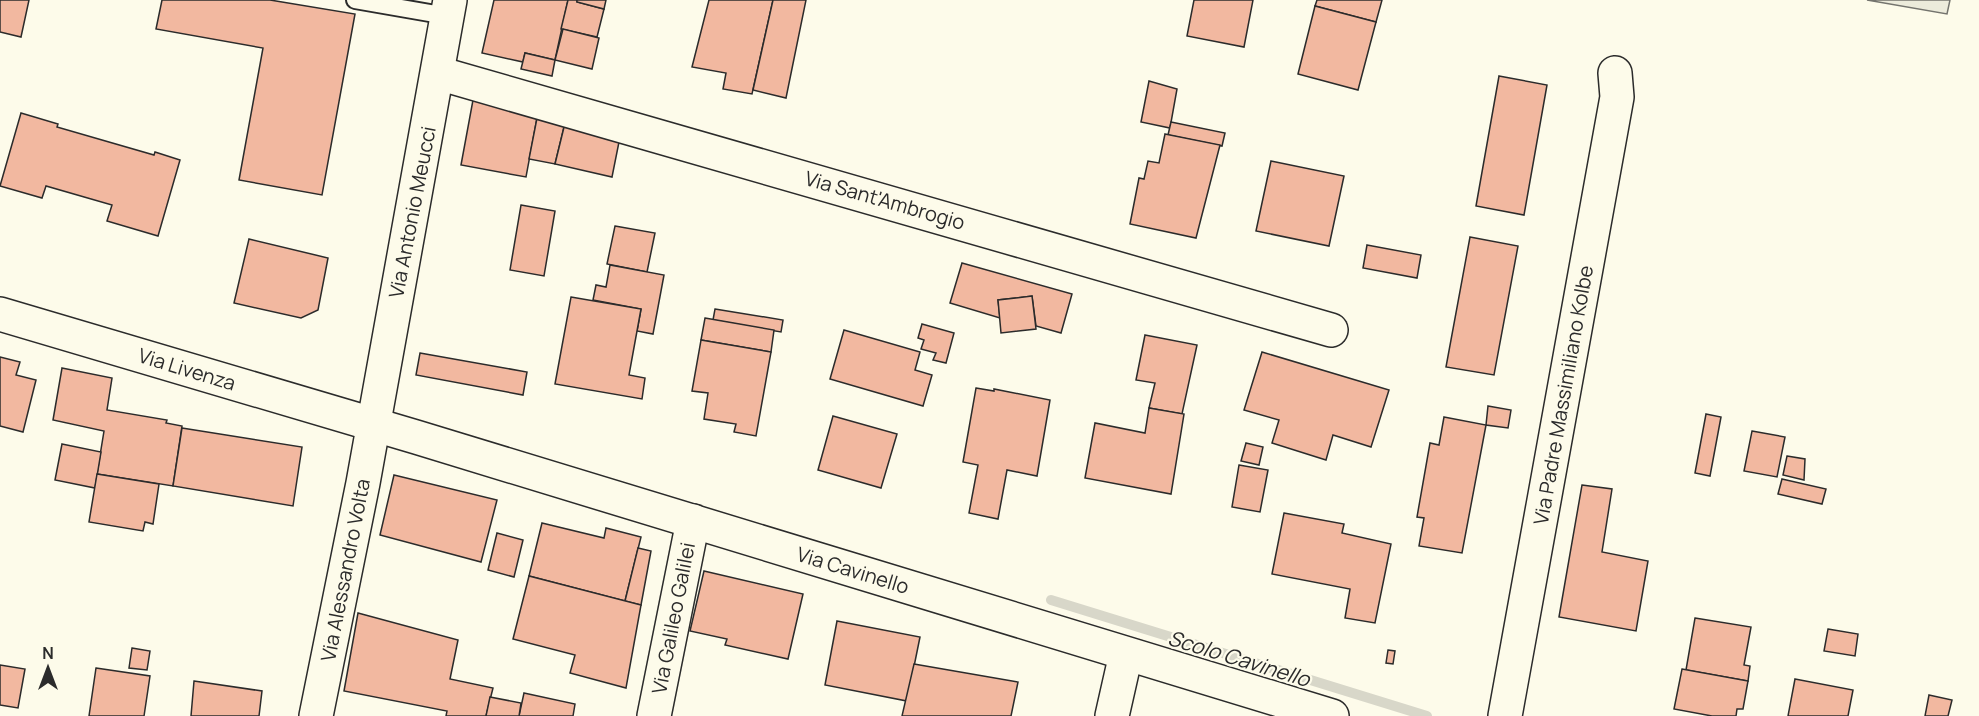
<svg xmlns="http://www.w3.org/2000/svg" width="1979" height="716" viewBox="0 0 1979 716" font-family="Manrope,sans-serif">
<rect width="100%" height="100%" fill="#fdfbea"/>
<path fill="#ecebdb" stroke="#74746e" stroke-width="1.5" d="M1867,0h83l-3,14z"/>
<g fill="none" stroke-linecap="round" stroke-linejoin="round">
<path stroke="#d8d7c9" stroke-width="10" d="M1051,600l376,116"/>
</g>
<g fill="#f2b8a0" stroke="#2b2b2b" stroke-width="1.5">
<path d="M0,0h29l-8,37 -21,-5z"/>
<path d="M162,0h108l85,14 -33,181 -83,-15 24,-132 -107,-19z"/>
<path d="M494,0h74l-13,60 -30,-7 -2,9 -41,-9z"/>
<path d="M568,0h9v2l27,7 -7,28 -36,-8z"/>
<path d="M577,0h29l-2,9 -27,-7z"/>
<path d="M709,0h64l-21,94 -29,-5 3,-16 -34,-6z"/>
<path d="M773,0h33l-20,98 -33,-8z"/>
<path d="M1194,0h59l-9,47 -57,-11z"/>
<path d="M1317,0h65l-6,22 -61,-16z"/>
<path d="M1315,6l61,16 -18,68 -60,-16z"/>
<path d="M563,29l36,9 -7,31 -37,-9z"/>
<path d="M525,53l30,7 -3,16 -31,-7z"/>
<path d="M1499,76l48,9 -23,130 -48,-9z"/>
<path d="M1149,81l28,8 -7,39 -29,-6z"/>
<path d="M473,100l64,18 -11,59 -65,-12z"/>
<path d="M21,113l37,11 -1,3 97,28 1,-3 25,8 -22,76 -51,-15 5,-16 -66,-19 -4,12 -42,-12z"/>
<path d="M537,118l28,5 -10,41 -26,-5z"/>
<path d="M1171,122l54,11 -3,13 -54,-11z"/>
<path d="M565,123l55,14 -8,40 -57,-13z"/>
<path d="M1165,134l55,11 -24,93 -66,-14 9,-46 5,1 4,-18 11,2z"/>
<path d="M1271,161l73,15 -15,70 -73,-15z"/>
<path d="M521,205l34,6 -11,65 -34,-6z"/>
<path d="M615,226l40,7 -8,39 -40,-8z"/>
<path d="M1470,237l48,9 -24,129 -48,-8z"/>
<path d="M249,239l79,19 -10,52 -17,8 -67,-15z"/>
<path d="M1367,245l54,10 -4,23 -54,-10z"/>
<path d="M962,263l110,31 -11,39 -25,-7 -4,-30 -34,4 2,18 -50,-15z"/>
<path d="M610,265l54,10 -11,59 -16,-3 4,-22 -48,-9 3,-15 10,2z"/>
<path d="M1032,296l4,33 -35,4 -3,-33z"/>
<path d="M571,297l70,12 -12,66 16,3 -3,21 -87,-15z"/>
<path d="M715,309l68,11 -2,12 -68,-12z"/>
<path d="M705,318l69,12 -3,22 -70,-12z"/>
<path d="M922,324l32,9 -8,30 -13,-3 3,-7 -15,-4 3,-9 -6,-2z"/>
<path d="M844,330l76,22 -5,18 17,5 -9,31 -93,-27z"/>
<path d="M1145,335l52,10 -15,69 -33,-6 6,-25 -19,-3z"/>
<path d="M701,340l70,12 -15,84 -22,-4 2,-8 -32,-5 4,-26 -16,-2z"/>
<path d="M1262,352l127,38 -18,57 -38,-12 -7,25 -54,-17 7,-23 -35,-10z"/>
<path d="M420,353l107,19 -4,23 -107,-20z"/>
<path d="M0,357l20,5 -4,13 20,5 -13,52 -23,-6z"/>
<path d="M62,368l50,10 -5,32 60,10 -1,3 16,3 -9,60 -76,-12 7,-43 -51,-11z"/>
<path d="M976,388l18,3v-2l56,11 -13,76 -30,-6 -9,49 -29,-6 9,-48 -15,-3z"/>
<path d="M1488,406l23,4 -3,18 -22,-3z"/>
<path d="M1149,408l35,6 -13,80 -86,-16 10,-55 50,10z"/>
<path d="M1706,414l15,3 -11,59 -15,-3z"/>
<path d="M833,416l64,18 -16,54 -63,-18z"/>
<path d="M1444,417l42,8 -24,128 -43,-7 5,-28 -7,-1 13,-74 9,2z"/>
<path d="M182,428l120,19 -9,59 -120,-20z"/>
<path d="M1752,431l33,6 -8,40 -33,-6z"/>
<path d="M1246,443l17,4 -4,18 -18,-4z"/>
<path d="M62,444l39,8 -6,36 -40,-8z"/>
<path d="M1787,456l18,3 -1,21 -21,-5z"/>
<path d="M1239,465l29,5 -8,42 -28,-5z"/>
<path d="M97,474l62,10 -6,40 -8,-2 -2,9 -54,-9z"/>
<path d="M394,475l103,25 -16,62 -101,-27z"/>
<path d="M1782,479l44,10 -4,15 -44,-10z"/>
<path d="M1582,485l30,4 -10,63 46,9 -12,70 -77,-14z"/>
<path d="M1284,513l60,11 -2,9 49,11 -16,79 -30,-5 5,-29 -78,-15z"/>
<path d="M542,523l62,15 2,-10 35,9 -16,64 -96,-25z"/>
<path d="M497,533l26,7 -9,37 -26,-7z"/>
<path d="M638,548l13,3 -10,54 -16,-4z"/>
<path d="M704,571l99,23 -15,65 -63,-14 2,-6 -37,-8z"/>
<path d="M529,576l112,29 -15,83 -56,-15 5,-18 -62,-16z"/>
<path d="M358,613l100,27 -8,39 43,9 -7,28h-40l1,-5 -103,-20z"/>
<path d="M1695,618l56,9 -7,38 6,1 -2,15 -62,-11z"/>
<path d="M837,621l83,16 -13,64 -82,-16z"/>
<path d="M1828,629l30,5 -3,22 -31,-5z"/>
<path d="M132,648l18,3 -3,19 -18,-2z"/>
<path d="M1388,650l7,1 -2,13 -7,-1z"/>
<path d="M914,664l104,18 -7,34h-109z"/>
<path d="M0,665l25,4 -7,39 -18,-3z"/>
<path d="M96,668l54,8 -6,40h-55z"/>
<path d="M1682,669l66,12 -5,28h-6l-1,7h-24l-38,-7z"/>
<path d="M1795,679l58,11 -5,26h-60z"/>
<path d="M194,681l68,10 -3,25h-68z"/>
<path d="M524,693l51,11 -2,12h-54z"/>
<path d="M1929,695l23,5 -4,16h-23z"/>
<path d="M490,697l31,6 -2,13h-33z"/>
</g>
<g fill="none" stroke-linecap="round" stroke-linejoin="round">
<g stroke="#2b2b2b" stroke-width="20">
<path id="service" d="M355,0l92,16"/>
</g>
<g stroke="#2b2b2b" stroke-width="36">
<g id="minor">
<path d="M438,73l893,257"/>
<path d="M654,716l39,-195"/>
<path d="M1112,716l14,-62"/>
<path d="M1505,716l112,-619 -2,-24"/>
</g>
</g>
<g stroke="#2b2b2b" stroke-width="36">
<path id="tertiary" d="M0,314l416,123 916,279"/>
</g>
<g stroke="#2b2b2b" stroke-width="36">
<path id="secondary" d="M316,716l47,-233 87,-483"/>
</g>
<use href="#service" stroke="#fdfbea" stroke-width="16"/>
<use href="#minor" stroke="#fdfbea" stroke-width="33"/>
<use href="#tertiary" stroke="#fdfbea" stroke-width="33"/>
<use href="#secondary" stroke="#fdfbea" stroke-width="33"/>
</g>
<g text-anchor="middle" dominant-baseline="central" stroke-width="4.5" stroke-linejoin="round" paint-order="stroke">
<g font-size="20" fill="#2b2b2b" stroke="#fdfbea">
<text transform="translate(885 200) rotate(16)">Via Sant'Ambrogio</text>
<text transform="translate(412 212) rotate(-79)">Via Antonio Meucci</text>
<text transform="translate(187 369) rotate(17)">Via Livenza</text>
<text transform="translate(1563 395) rotate(-80)">Via Padre Massimiliano Kolbe</text>
<text transform="translate(345 570) rotate(-79)">Via Alessandro Volta</text>
<text transform="translate(853 570) rotate(17)">Via Cavinello</text>
<text transform="translate(673 618) rotate(-79)">Via Galileo Galilei</text>
</g>
<g font-size="21" font-style="italic" fill="#2b2b2b" stroke="#fdfbea">
<text transform="translate(1239 658) rotate(17)">Scolo Cavinello</text>
</g>
</g>
<g transform="translate(48 668)" stroke="#fdfbea" stroke-width="4.5" paint-order="stroke">
<path d="M0-4.5L10 22L0 15L-10 22Z" fill="#2b2b2b"/>
<text y="-9" font-size="16" font-weight="bold" text-anchor="middle" fill="#2b2b2b">N</text>
</g>
</svg>
